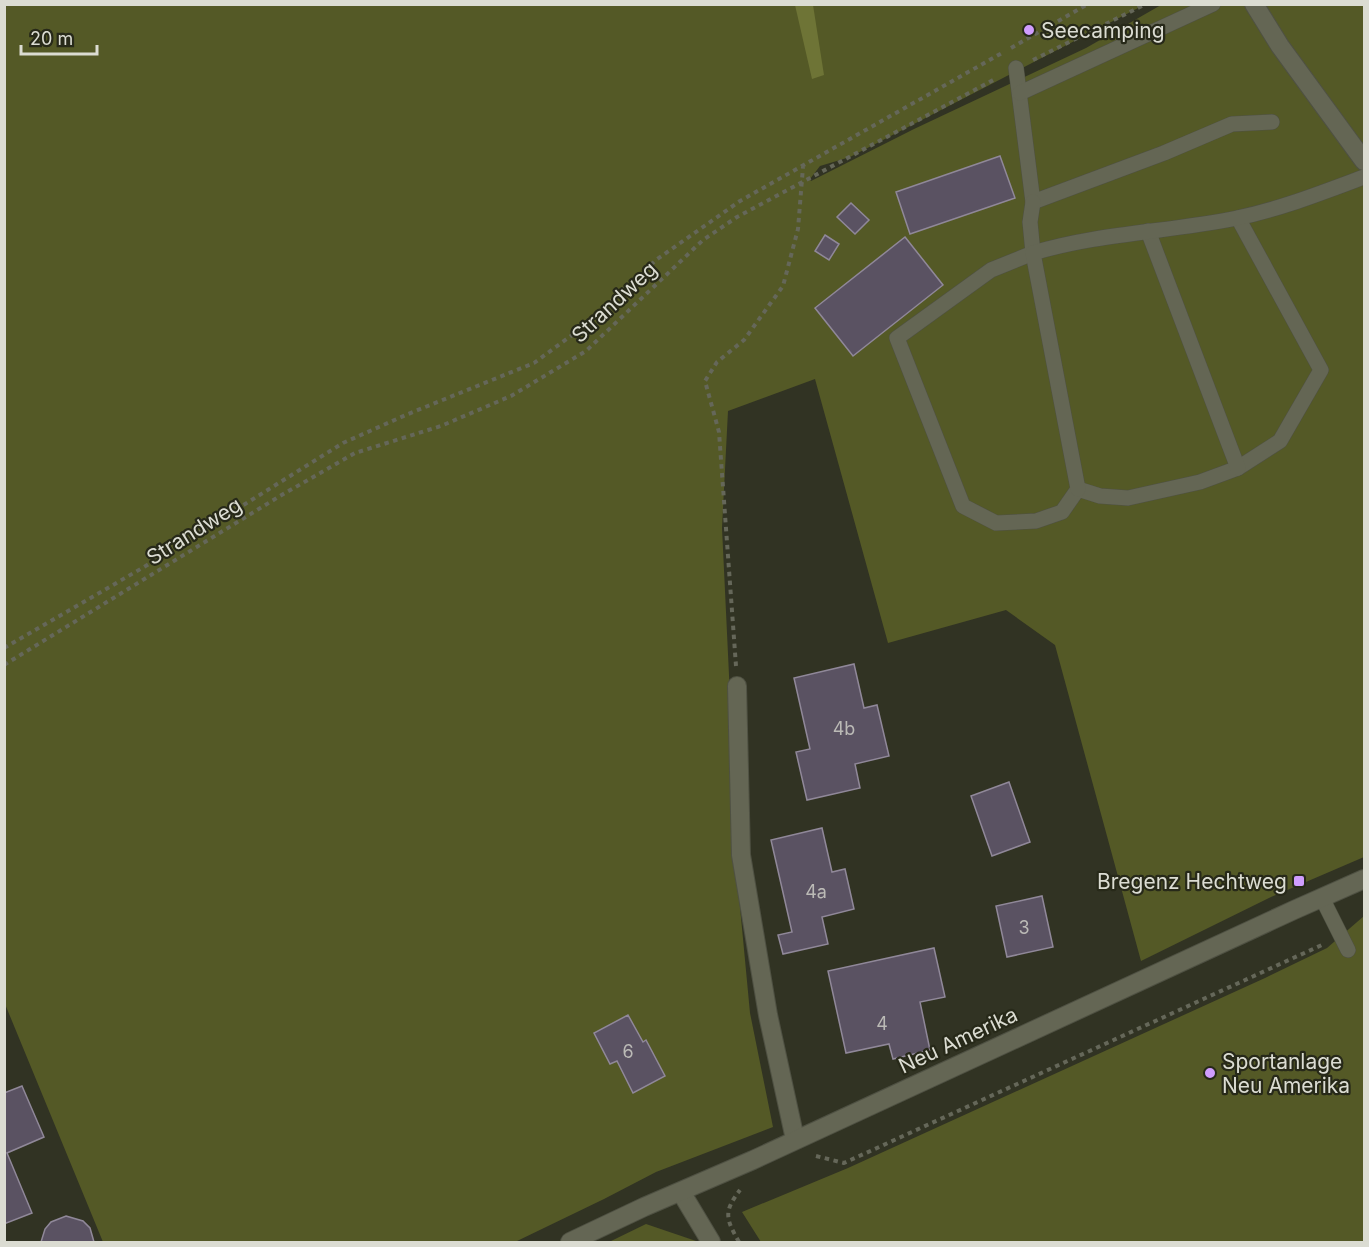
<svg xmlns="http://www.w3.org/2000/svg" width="1369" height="1247" viewBox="0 0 1369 1247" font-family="Inter,sans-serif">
<rect width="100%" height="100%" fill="#313323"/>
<g fill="#545926">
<path d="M4,5h1140l-294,152 -30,9 -10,13 1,2 103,-52 172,-81 75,-43h203v852l-93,40 -130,64 -86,-316 -49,-35 -118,33 -73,-264 -87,32 -6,117 8,168 5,158 15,159 23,114 -117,45 -52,27 -89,43h-412l-98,-238z"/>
<path d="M1364,916v326h-603l-19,-30 106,-44 417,-190 62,-30z"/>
<path d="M646,1224l50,17 1,1h-88z"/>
</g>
<path fill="#6e7436" d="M795,5h18l11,70 -12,4z"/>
<g fill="#5a5262" stroke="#908899" stroke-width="1.5">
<path d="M1000,156l15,42 -105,36 -14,-42z"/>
<path d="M851,203l18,17 -14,14 -18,-17z"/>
<path d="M825,235l14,9 -10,16 -14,-9z"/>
<path d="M905,237l38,48 -90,71 -38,-48z"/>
<path d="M854,664l10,44 13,-3 12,51 -34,8 5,24 -53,12 -11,-48 14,-3 -16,-71z"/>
<path d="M1009,782l21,60 -38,14 -21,-60z"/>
<path d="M822,828l10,44 13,-3 9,40 -32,8 6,27 -45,10 -5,-19 14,-3 -21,-92z"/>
<path d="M1042,896l11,51 -46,10 -11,-51z"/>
<path d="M934,948l11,49 -25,5 10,48 -37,9 -4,-15 -43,9 -18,-82z"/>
<path d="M628,1015l15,27 3,-2 19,36 -32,17 -16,-32 -7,3 -16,-31z"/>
<path d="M22,1086l22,51 -37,16 25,60 -28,11v-131z"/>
<path d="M66,1216l17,5 7,7 4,14h-53l4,-13 6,-7z"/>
</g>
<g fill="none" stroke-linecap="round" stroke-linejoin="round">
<g stroke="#4f5143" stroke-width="16">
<g id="lane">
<path d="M1016,68l17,134 131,-49 68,-29 40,-2"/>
<path d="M1020,93l193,-89"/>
<path d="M1033,202l-3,20 3,31 -42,17 -94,68 66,168 33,17 40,-2 26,-9 16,-23 22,7 28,2 72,-16 38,-14 42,-27 41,-71 -83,-152"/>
<path d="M1148,231l90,237"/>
<path d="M1078,489l-45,-236c66,-20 136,-21 204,-35 44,-9 86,-26 127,-41"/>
<path d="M1322,898l26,52"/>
</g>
</g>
<g stroke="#4f5143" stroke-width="20">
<g id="street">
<path d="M1254,4l26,42 84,115"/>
<path d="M737,686l4,169 27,160 27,124"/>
<path d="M681,1192l30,50"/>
<path d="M570,1242l74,-35 109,-47 541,-250 70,-31"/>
</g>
</g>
<g stroke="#656759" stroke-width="4" stroke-dasharray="4.5 4.5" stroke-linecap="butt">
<path d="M1011,48l77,-44"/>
<path d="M1033,60l113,-56"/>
<path d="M4,648l140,-81 199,-124 65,-29 126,-51 53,-39 69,-64 84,-59 262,-148"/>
<path d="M4,665l276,-169 75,-43 86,-27 70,-30 75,-45 117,-111 34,-23 260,-139"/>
<path d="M736,666l-17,-234 -14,-51 12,-19 27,-22 39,-54 15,-57 5,-62"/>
<path d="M816,1156l28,7 480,-219"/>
<path d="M739,1242c-13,-23 -16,-30 1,-52"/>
</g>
<use href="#lane" stroke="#646654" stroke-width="15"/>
<use href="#street" stroke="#646654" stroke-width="18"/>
</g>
<g fill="#d09dfe" stroke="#272919" stroke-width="2">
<circle cx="1029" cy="30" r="6"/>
<rect x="1293" y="875" width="12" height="12" rx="3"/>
<circle cx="1210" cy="1073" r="6"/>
</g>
<g text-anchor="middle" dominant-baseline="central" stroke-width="4.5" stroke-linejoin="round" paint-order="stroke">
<g font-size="18" fill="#bbbab6">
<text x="844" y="728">4b</text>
<text x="816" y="891">4a</text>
<text x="1024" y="927">3</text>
<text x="882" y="1023">4</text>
<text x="628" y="1051">6</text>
</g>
<g font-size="21" fill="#dbdcd2" stroke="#272919" text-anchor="start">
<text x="1041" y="30">Seecamping</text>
<text x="1287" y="881" text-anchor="end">Bregenz Hechtweg</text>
<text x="1222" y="1061">Sportanlage<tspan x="1222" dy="24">Neu Amerika</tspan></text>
</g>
<g font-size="21" fill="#dbdcd2" stroke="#272919">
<text transform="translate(614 302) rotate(-43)">Strandweg</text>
<text transform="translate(194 531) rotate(-32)">Strandweg</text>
<text transform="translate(958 1040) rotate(-25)">Neu Amerika</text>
</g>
</g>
<rect width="1369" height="1247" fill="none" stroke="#dbdcd2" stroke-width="12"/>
<path d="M21 45v9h76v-9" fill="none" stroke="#dbdcd2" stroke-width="3"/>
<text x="30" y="45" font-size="18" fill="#dbdcd2" stroke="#272919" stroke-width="4.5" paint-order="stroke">20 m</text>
</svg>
